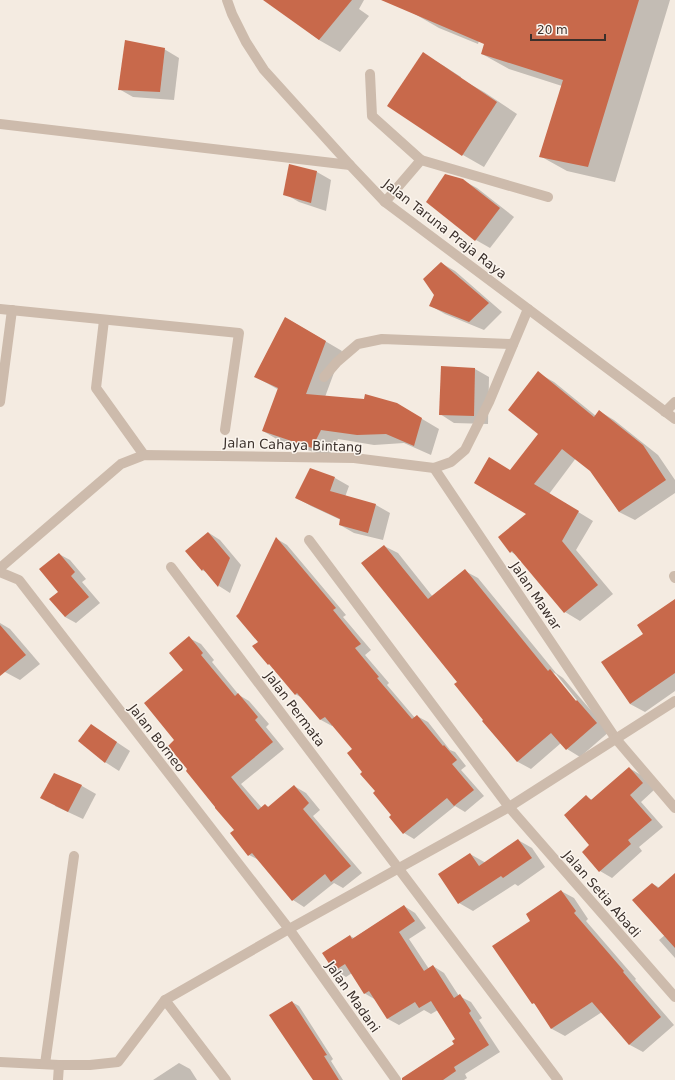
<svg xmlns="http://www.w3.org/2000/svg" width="675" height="1080" viewBox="0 0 675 1080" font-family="'DejaVu Sans',sans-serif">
<rect width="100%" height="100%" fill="#f4ebe1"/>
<g fill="#0003" fill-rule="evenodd">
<path d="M268,0h96l-5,9 10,7 -29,36 -21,-12z"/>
<path d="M417,0h74l-13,44 -39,-16 -26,-15z"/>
<path d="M500,0h170l-55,182 -48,-11 -27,-15 22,-70 -53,-17 -27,-15z"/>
<path d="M164,49l15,9 -5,42 -41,-3 -14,-8z"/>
<path d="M423,54l21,12 17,11v2l23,13 33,22 -33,53 -21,-12 -75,-50z"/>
<path d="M289,166l28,6 14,8 -5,31 -27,-9 -14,-8z"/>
<path d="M462,180l15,8 37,29 -24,31 -14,-8z"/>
<path d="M441,263l14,8 47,41 -18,18 -39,-16 -14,-8 4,-11z"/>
<path d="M286,318l56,33 -17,46 72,7 42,25 -8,26 -27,-12 -30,2 -36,-6 -9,18 -49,-16 -17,-10 16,-41 -23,-13z"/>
<path d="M442,367l33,2 14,8 -1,47 -34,-1 -14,-9z"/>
<path d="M538,373l16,9 42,34 3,-5 15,9 44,35 17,25v13l-40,27 -16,-8 -28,-42 -15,-12 -27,36 44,27 -17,29 37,44 -33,27 -15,-9 -47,-56 -7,-4 17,-38 -17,-43 29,-37z"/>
<path d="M335,478l14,8 -4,11 31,8 14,8 -7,27 -29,-7 -14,-8 1,-5 -30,-14 -14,-8z"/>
<path d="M209,533l11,7 21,25 -11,28 -11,-7 -11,-13 -6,-3z"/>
<path d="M277,539l10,6 59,70 -3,2 28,33 -6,5 24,28 -2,2 28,33 2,-2 11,6 22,28 5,2 11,14 -5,4 23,26 -19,16 -10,-6 -41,33 -10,-6 -40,-61 -11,-23 -20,-24 -1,1 -11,-6 -17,-21 -9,-5 -36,-52 -19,-28z"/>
<path d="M384,546l14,7 35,44 32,-26 13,7 78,95 7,5 25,29 22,24 -30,26 -13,-8 -6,-6 -30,26 -13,-7 -35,-41 1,-1 -26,-38zM552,672l4,2 24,30 -1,1z"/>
<path d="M59,554l11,6 16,19 -4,3 18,21 -24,20 -11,-6 -5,-25z"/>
<path d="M675,604v87l-30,21 -15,-8 14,-70z"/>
<path d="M0,623l10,6 30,35 -20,16 -15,-8 -5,-7z"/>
<path d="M189,638l12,6 13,16 -2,2 27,33 10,6 20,23 -3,3 18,22 -43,35 21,24 3,-3 4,2 25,-21 12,7 14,17 -7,6 49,57 -19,15 -9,-5 -30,24 -11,-7 -32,-39 -12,-6 -14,-25 -46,-61 -13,-29z"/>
<path d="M91,725l39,26 -11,20 -14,-9z"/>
<path d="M629,768l12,7 13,15 -13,12 22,25 -24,20 3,4 -30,27 -12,-7 -9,-26 -5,-48 7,3z"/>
<path d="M55,774l27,12 14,8 -13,25 -28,-13z"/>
<path d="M518,840l14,8 13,19 -27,19 -3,-2 -42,27 -14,-8 11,-49 16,9z"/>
<path d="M675,875v83l-16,-18 6,-5 -12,-51 7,4z"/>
<path d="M561,891l13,7 14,21 -2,2 50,58 -1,1 39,45 -31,27 -13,-7 -28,-33 -37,24 -13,-7 -14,-23 -5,-3 -1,-82z"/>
<path d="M404,906l11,7 11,15 -17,11 20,30 4,-3 11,7 15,23 12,6 11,16 -3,2 21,32 -35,22 2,4 -3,2h-47l38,-35 2,-6 -19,-29 -7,4 -7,-4 -25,15 -11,-6 -12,-19 -12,-7 -12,-20 -6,4 -11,-7 15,-34 4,2z"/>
<path d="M292,1002l7,4 34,53 -2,2 12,19h-29z"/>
<path d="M179,1063l11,6 7,11h-44z"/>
</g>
<g fill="#c8694b">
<path d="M263,0h89l-33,40z"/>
<path d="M381,0h258l-51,167 -49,-10 24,-77 -82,-26 3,-10z"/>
<path d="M125,40l40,8 -5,44 -42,-2z"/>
<path d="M423,52l74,50 -35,54 -75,-50z"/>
<path d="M289,164l28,7 -6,32 -28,-8z"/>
<path d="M445,174l18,5 37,29 -25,33 -49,-39z"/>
<path d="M441,262l48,41 -20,19 -40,-16 5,-11 -11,-16z"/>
<path d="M285,317l41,24 -20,53 58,5 1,-5 32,9 25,15 -8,28 -28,-12 -29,1 -36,-5 -9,18 -50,-17 16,-43 -24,-11z"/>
<path d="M441,366l34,2 -1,48 -35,-1z"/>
<path d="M538,371l56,46 5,-7 44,35 23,35 -47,32 -29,-41 -28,-22 -28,35 45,27 -17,30 36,44 -34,28 -52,-62 -2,2 -12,-16 28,-23 -52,-31 15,-26 21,13 28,-36 -30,-24z"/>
<path d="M310,468l25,9 -5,14 46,13 -8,29 -29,-8 1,-6 -45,-21z"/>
<path d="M208,532l22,26 -12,29 -15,-18 -1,2 -17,-20z"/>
<path d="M276,537l60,71 -3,2 28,34 -6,4 24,29 -2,1 35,41 5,-4 26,31 1,-1 13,15 -5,4 22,26 -20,16 -7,-8 -44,36 -14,-17 2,-2 -18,-22 2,-2 -15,-17 2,-2 -15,-19 5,-4 -27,-32 -5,3 -23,-27 -2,2 -26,-31 -1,1 -16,-19 6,-4 -22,-26 3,-3z"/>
<path d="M384,545l44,54 37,-30 83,102 2,-2 26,32 1,-1 20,23 -31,27 -15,-17 -34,29 -35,-41 1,-1 -29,-36 3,-2 -96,-119z"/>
<path d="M59,553l16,19 -4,4 18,21 -24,20 -16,-18 9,-7 -19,-23z"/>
<path d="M675,599v74l-45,31 -29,-42 42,-28 -6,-9z"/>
<path d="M0,625l26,30 -26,21z"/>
<path d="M189,636l14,17 -2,2 34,41 3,-3 20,24 -3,3 18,22 -42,35 27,33 7,-6 3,3 26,-22 15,18 -6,6 48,57 -20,16 -6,-8 -33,27 -40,-48 -4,3 -18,-23 4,-3 -19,-22v-1l-29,-36 1,-2 -19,-23 6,-6 -30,-37 39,-33 -14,-17z"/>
<path d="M91,724l26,18 -12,21 -27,-22z"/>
<path d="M629,767l14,16 -13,12 22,25 -24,20 3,4 -32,28 -17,-20 7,-7 -25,-30 22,-20 5,5z"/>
<path d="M54,773l28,12 -14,27 -28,-14z"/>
<path d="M518,839l14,19 -29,20 -2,-2 -43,28 -20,-30 32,-21 9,13z"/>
<path d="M675,873v75l-43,-48 20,-17 6,5z"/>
<path d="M561,890l15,21 -2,2 50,58 -1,1 38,45 -32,28 -37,-43 -41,27 -17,-26 -2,1 -40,-58 38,-25 -4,-7z"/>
<path d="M404,905l11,16 -16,11 25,39 9,-6 21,33 6,-4 11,17 -2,2 20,32 -35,22 2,4 -13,9h-41v-2l52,-34 -2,-3 3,-2 -24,-38 -12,7 -4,-6 -28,17 -18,-28 -5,3 -19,-30 -11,7 -12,-18 28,-18 2,4z"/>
<path d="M292,1001l35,54 -3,1 15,24h-26l-44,-65z"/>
</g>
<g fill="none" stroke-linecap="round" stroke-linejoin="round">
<g stroke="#cdbbac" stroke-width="10">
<path d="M370,74l2,42 49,44"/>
<path d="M385,202l36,-42 127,37"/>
<path d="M324,377l13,-15 21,-18 24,-5 131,5"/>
</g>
<g stroke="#cdbbac" stroke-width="10">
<path d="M0,124l350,41"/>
<path d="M0,309l239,24 -14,97"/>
<path d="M104,320l-8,68 48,67"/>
<path d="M0,402l12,-92"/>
<path d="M665,412l10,-10"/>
<path d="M434,468l182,271 59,69"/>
<path d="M309,540l200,267 166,190"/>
<path d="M171,567l387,513"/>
<path d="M0,568l121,-104 23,-9 210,3 80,10 17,-6 14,-12 24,-48 39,-93"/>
<path d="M0,572l19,8 270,349 107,151"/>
<path d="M674,576l1,2"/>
<path d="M165,1000l61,80"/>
<path d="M0,1062l59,3h31l28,-3 47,-62 124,-71 220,-122 166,-106"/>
<path d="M45,1064l29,-208"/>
<path d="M58,1080l1,-15"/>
</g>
<path stroke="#cdbbac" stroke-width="10" d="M227,0l5,14 14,28 18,28 86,95 35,37 290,217"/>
</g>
<g text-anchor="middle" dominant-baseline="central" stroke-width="3" stroke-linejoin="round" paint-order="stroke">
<g font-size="13" fill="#3b302b" stroke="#fbf5ee">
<text transform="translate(445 229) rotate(38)">Jalan Taruna Praja Raya</text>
<text transform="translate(293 445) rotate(2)">Jalan Cahaya Bintang</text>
<text transform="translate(536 596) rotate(56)">Jalan Mawar</text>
<text transform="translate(295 709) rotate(53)">Jalan Permata</text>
<text transform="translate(157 738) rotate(52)">Jalan Borneo</text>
<text transform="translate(602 894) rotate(49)">Jalan Setia Abadi</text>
<text transform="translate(353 997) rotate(55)">Jalan Madani</text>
</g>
</g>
<path d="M531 34v6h74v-6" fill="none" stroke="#3b302b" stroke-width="2"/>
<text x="537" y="34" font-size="12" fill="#3b302b" stroke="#fbf5ee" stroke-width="3" paint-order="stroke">20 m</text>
</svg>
